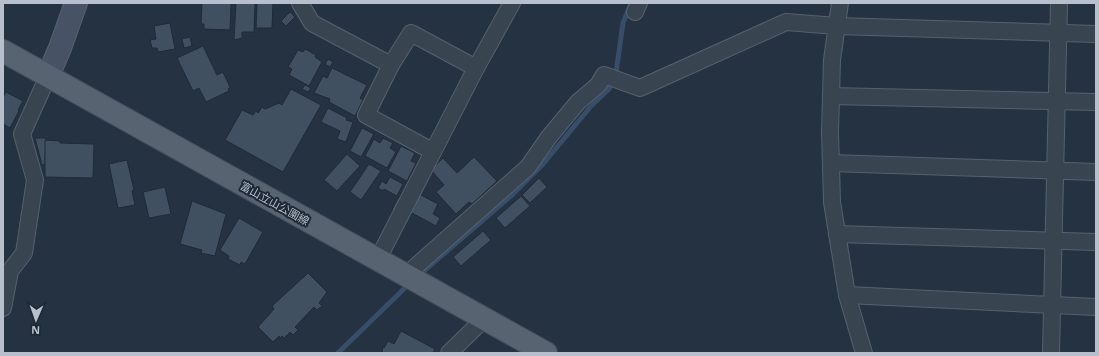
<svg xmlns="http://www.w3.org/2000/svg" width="1099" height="356" viewBox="0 0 1099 356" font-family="'Noto Sans','Noto Sans JP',sans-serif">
<rect width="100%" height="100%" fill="#253241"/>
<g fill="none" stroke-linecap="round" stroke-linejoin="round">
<g stroke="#384d69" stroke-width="5">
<path d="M418,276l94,-81 31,-31 48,-58 18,-17 7,-16 7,-50 7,-17"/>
<path d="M338,353l71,-69"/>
</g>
</g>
<g fill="#415061" stroke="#202a38">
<path d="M202,3h29l-1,27 -26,-1v-5h-3z"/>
<path d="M236,3h19l-1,29h-12v6l-8,2z"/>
<path d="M257,3h16l-1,25h-16z"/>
<path d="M290,12l5,5 -9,9 -5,-5z"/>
<path d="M170,23l5,26 -17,3 -1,-4h-5l-2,-8 6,-1 -2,-13z"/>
<path d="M190,37l2,9 -8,2 -2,-9z"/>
<path d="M203,46l14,29 6,-3 7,15 -2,2 1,2 -23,11 -7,-14 -6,3 -16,-33z"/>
<path d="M305,49l11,6 -1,2 7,5 -13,24 -20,-11 3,-6 -4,-2 10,-17 5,2z"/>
<path d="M328,59l5,3 -3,5 -5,-3z"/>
<path d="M332,68l35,17 -7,13 3,2 -8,16 -26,-14 1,-3 -16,-6 9,-17 4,2z"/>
<path d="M305,85l6,3 -3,4 -6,-3z"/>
<path d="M291,89l30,16 -38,67 -58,-32 17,-30 11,5 3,-4 2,2 4,-6 3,2 14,-6 3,2z"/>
<path d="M6,92l17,9 -5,9 1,1 -9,17 -7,-4v-27z"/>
<path d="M328,108l19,10 -1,2 7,2 -7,20 -9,-3 3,-8 -19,-9z"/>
<path d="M362,128l12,6 -13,23 -11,-6z"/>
<path d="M35,138h11l-1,26 -3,1z"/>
<path d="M383,138l10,5 -3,5 6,4 -9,16 -22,-12 9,-17 6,4z"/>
<path d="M45,140l15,1v2l34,1 -1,34 -48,-1z"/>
<path d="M401,146l14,7 -4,8 5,2 -9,18 -19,-10z"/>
<path d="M347,154l13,12 -23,25 -13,-11z"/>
<path d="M474,157l23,24 -25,23 -3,-2 -13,12 -20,-22 8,-7 -13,-15 12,-12 14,15z"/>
<path d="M127,160l7,30 -2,1 3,14 -17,3 -9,-44z"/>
<path d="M369,164l12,7 -20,29 -11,-8z"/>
<path d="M390,177l13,7 -6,12 -13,-7 -1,2 -5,-3 4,-7 4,3z"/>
<path d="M539,178l8,9 -17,16 -8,-8z"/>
<path d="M165,187l6,27 -22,4 -6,-26z"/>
<path d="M419,194l19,10 -5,10 7,4 -4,8 -26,-14z"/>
<path d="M521,196l9,10 -25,22 -9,-10z"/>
<path d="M398,198l5,2 -6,13 -5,-3z"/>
<path d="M192,201l34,13 -11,42 -14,-3 1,-3 -22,-6z"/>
<path d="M239,218l24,14 -18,32 -4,-2 -1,3 -12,-6 1,-3 -9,-6z"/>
<path d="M483,231l8,9 -30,26 -8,-9z"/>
<path d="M308,273l19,19 -8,11 3,3 -5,4 -3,-3 -19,20 3,3 -5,5 -3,-3 -6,6 -2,-2 -2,2 -1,-2 -6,6 -15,-15 16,-18 -2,-3z"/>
<path d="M401,331l34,18 -2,4h-51l1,-6 1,1 4,-7 6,3z"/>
</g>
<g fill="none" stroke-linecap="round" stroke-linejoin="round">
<g stroke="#57616e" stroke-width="18">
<g id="street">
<path d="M300,3l12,20 79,42 -25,50 66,36"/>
<path d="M840,3l-8,57 -2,72 2,70 15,93 17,58"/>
<path d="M635,12l4,-9"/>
<path d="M391,65l20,-32 65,35"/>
<path d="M831,96l265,6"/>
<path d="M831,163l265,9"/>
<path d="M837,234l259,8"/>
<path d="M378,259l98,-191 36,-65"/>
<path d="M406,275l122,-108 21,-30 29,-35 20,-17 6,-10 36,13 146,-66 51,4 259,8"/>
<path d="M847,295l249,12"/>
<path d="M3,308l7,-37 14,-18 11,-73 -13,-46 26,-58"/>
<path d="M449,353l36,-35"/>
<path d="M1051,353l8,-350"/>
</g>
</g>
<g stroke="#57616e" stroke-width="24">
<path id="secondary" d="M48,76l12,-28 16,-45"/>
</g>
<g stroke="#464f5d" stroke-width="24">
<path id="primary" d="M3,51l543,302"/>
</g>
<use href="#street" stroke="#394451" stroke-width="16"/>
<use href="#secondary" stroke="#475364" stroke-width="22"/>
<use href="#primary" stroke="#576371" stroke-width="22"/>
</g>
<g text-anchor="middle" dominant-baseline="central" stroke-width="4" stroke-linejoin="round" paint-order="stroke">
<g font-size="11" fill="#b6bfcb" stroke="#1e2836">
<text transform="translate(275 203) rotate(29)">富山立山公園線</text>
</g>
</g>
<rect width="1099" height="356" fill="none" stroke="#b6bfcb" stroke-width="8"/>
<g transform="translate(36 320) rotate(182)" stroke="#1e2836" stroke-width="3" paint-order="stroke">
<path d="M0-3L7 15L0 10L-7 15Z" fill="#b6bfcb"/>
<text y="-6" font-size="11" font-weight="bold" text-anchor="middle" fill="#b6bfcb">N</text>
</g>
</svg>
